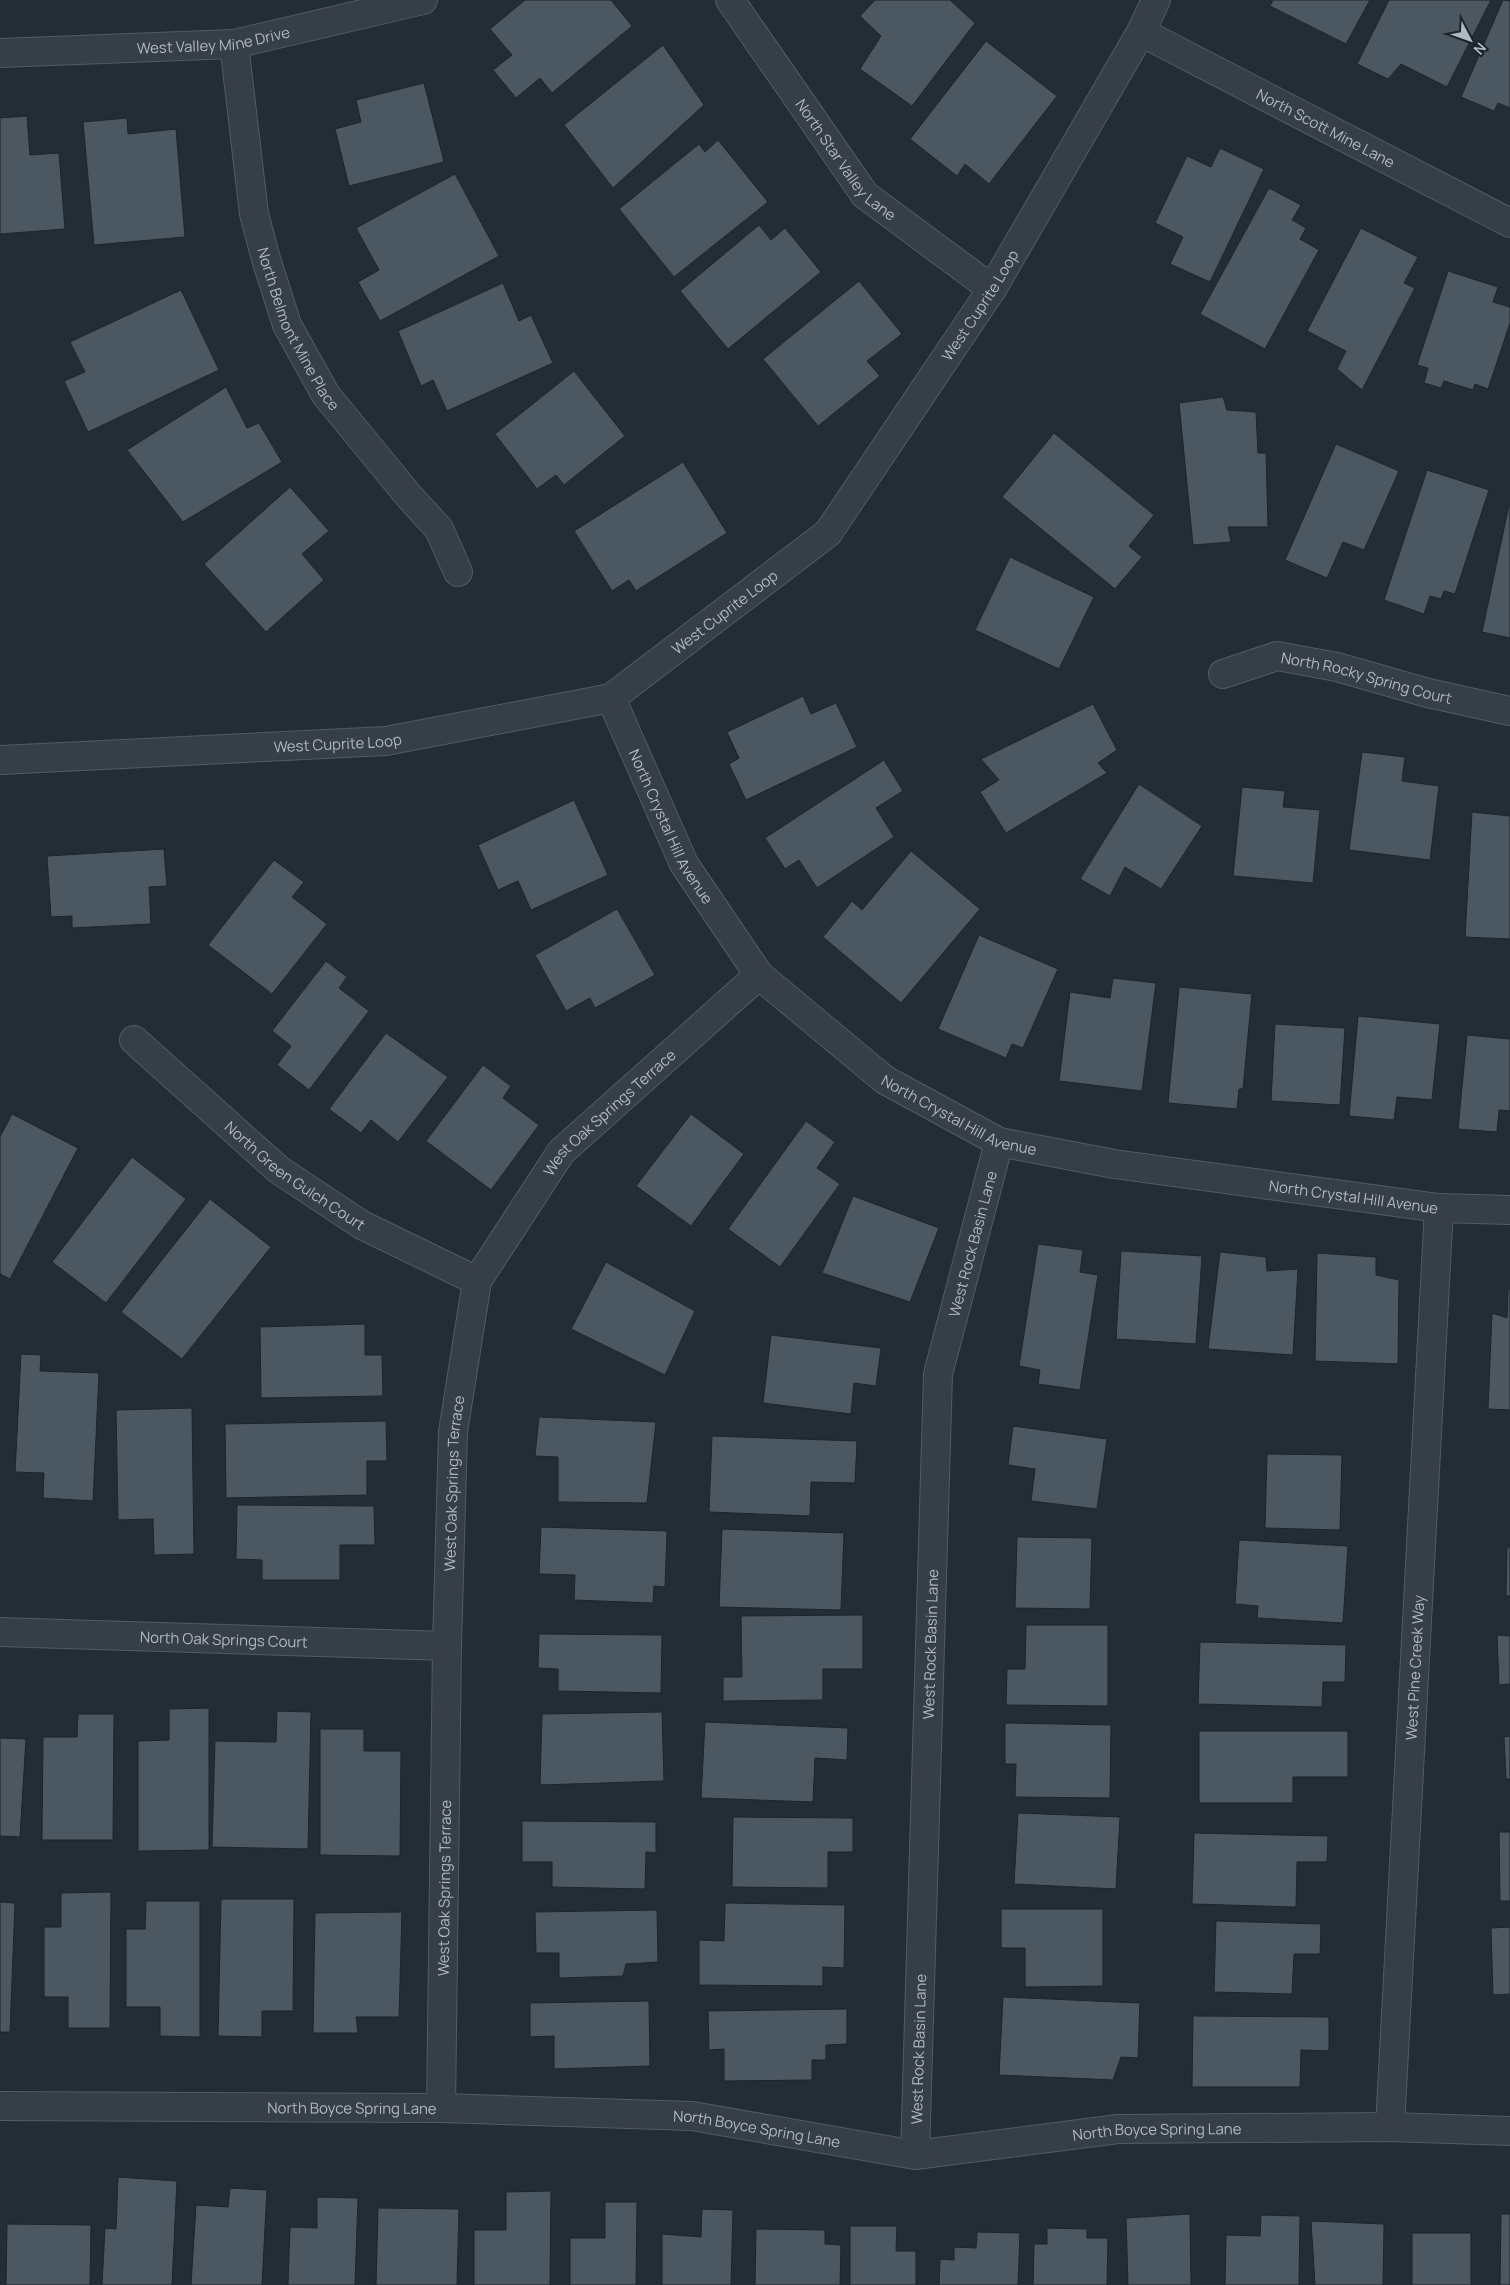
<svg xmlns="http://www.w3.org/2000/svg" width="1510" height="2285" viewBox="0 0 1510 2285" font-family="Manrope,sans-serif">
<rect width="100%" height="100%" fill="#232d35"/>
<g fill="#4b5761" stroke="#1d252d">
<path d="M525,0h86l21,26 -80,67 -12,-15 -24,20 -23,-28 19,-15 -22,-26z"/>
<path d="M875,0h75l25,23 -63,83 -52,-37 21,-33 -21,-20z"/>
<path d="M1273,0h97l-24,44 -76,-38z"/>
<path d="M1389,0h102l-44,87 -46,-23 -13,15 -31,-15z"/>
<path d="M1503,0l7,1v107l-12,-5 -4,8 -33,-14z"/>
<path d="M986,41l71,55 -68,88 -24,-20 -8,12 -47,-37z"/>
<path d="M663,45l41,60 -91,83 -49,-63z"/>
<path d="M424,83l20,79 -95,24 -14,-57 26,-7 -5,-22z"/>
<path d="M27,116l3,39 29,-2 6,76 -65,5v-116z"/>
<path d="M127,118l1,16 48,-5 9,108 -91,8 -11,-123z"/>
<path d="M718,140l50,62 -94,75 -55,-68 80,-65 6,8z"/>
<path d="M1220,148l44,21 -54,113 -40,-18 13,-27 -28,-14 32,-67 24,11z"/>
<path d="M455,174l44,82 -119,65 -22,-39 21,-12 -23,-42z"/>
<path d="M1269,188l32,17 -9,15 14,8 -6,11 19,11 -54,99 -65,-35z"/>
<path d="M759,225l12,15 14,-12 36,44 -93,77 -48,-58z"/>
<path d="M1361,228l57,29 -14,26 11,5 -53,102 -25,-21 9,-18 -39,-20z"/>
<path d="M1448,271l50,16 -5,15 17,5v16l-22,66 -13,-5 -2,6 -29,-9 -3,7 -17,-5 4,-15 -11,-3z"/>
<path d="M859,281l43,53 -35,27 13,15 -62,50 -55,-67z"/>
<path d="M503,283l16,38 12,-6 22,48 -106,48 -14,-31 -12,6 -23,-55z"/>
<path d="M181,290l38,80 -131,62 -24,-51 21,-9 -15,-30z"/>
<path d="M574,371l51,65 -61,49 -8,-10 -19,14 -42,-55z"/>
<path d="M226,387l21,41 12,-5 23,39 -99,60 -56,-72z"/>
<path d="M1223,397l4,13 29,2 2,41h8l2,74h-40l3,15 -38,3 -14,-142z"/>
<path d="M1054,433l100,82 -25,31 13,11 -27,32 -113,-92z"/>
<path d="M1336,444l63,27 -35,79 -21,-8 -16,36 -42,-18z"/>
<path d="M683,462l44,71 -91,58 -7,-11 -17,11 -38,-60z"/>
<path d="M1427,470l62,20 -34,104 -11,-3 -3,8 -11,-3 -6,18 -40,-14z"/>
<path d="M290,487l39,44 -27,23 22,26 -58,52 -62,-68z"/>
<path d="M1509,505h1v133l-28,-6z"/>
<path d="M1010,557l84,40 -35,72 -84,-39z"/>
<path d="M803,696l8,18 25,-11 21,44 -111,53 -17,-36 10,-6 -12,-26z"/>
<path d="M1093,704l24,46 -19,13 9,10 -101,60 -26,-41 19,-12 -18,-21z"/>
<path d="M1362,752l43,5 -3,24 37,5 -9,74 -81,-10z"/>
<path d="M884,760l19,31 -27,17 18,29 -77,51 -18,-28 -14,9 -20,-31z"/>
<path d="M1139,784l63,42 -41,63 -36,-22 -15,29 -30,-17z"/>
<path d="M1242,787l43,4 -2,16 37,3 -7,73 -80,-7z"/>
<path d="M574,800l34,75 -77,35 -13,-29 -20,9 -20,-45z"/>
<path d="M1472,812l38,4v123l-45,-2z"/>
<path d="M164,849l3,37 -18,1 2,37 -79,4v-12l-21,1 -4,-61z"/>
<path d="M911,851l69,58 -79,94 -78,-66 29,-36 10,9z"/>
<path d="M274,860l30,22 -12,15 35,27 -55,70 -64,-49z"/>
<path d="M617,909l38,66 -60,33 -5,-10 -24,13 -31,-56z"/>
<path d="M979,935l79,34 -35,79 -11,-4 -6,14 -68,-29z"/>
<path d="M326,961l21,16 -8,11 30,23 -60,79 -32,-25 14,-19 -19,-15z"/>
<path d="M1113,978l43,5 -14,108 -83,-10 11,-89 40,6z"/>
<path d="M1179,987l73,7 -9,95h-4l-2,20 -69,-6z"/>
<path d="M1358,1016l82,8 -8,76 -35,-3 -3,23 -45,-4z"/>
<path d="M1275,1024l70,4 -5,77 -69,-4z"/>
<path d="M386,1033l62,44 -50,65 -27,-22 -10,13 -32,-24z"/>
<path d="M1467,1035l43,4v72l-11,-1 -2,22 -39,-3z"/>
<path d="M483,1065l28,21 -8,12 36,27 -48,65 -65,-49z"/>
<path d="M12,1114l66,34 -68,131 -10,-5v-137z"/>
<path d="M691,1114l53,40 -53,72 -55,-40z"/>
<path d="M806,1121l29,21 -18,26 23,16 -60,83 -52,-38z"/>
<path d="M132,1157l54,42 -80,104 -54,-41z"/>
<path d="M853,1196l86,32 -29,74 -88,-29z"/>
<path d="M210,1199l61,48 -89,112 -61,-47z"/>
<path d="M1038,1244l45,6 -3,22 18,3 -18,115 -42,-6 2,-14 -21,-4z"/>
<path d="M1121,1251l81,5 -6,88 -80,-5z"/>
<path d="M1220,1252l46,5 1,14 31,-2 -5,86 -85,-6z"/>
<path d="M1317,1253l59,4v18l23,5 -1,84 -83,-3z"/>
<path d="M606,1262l89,49 -30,64 -94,-46z"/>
<path d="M1508,1289h2v121l-22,-1 4,-96 15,5z"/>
<path d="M365,1324v31h17l1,41 -122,2 -1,-71z"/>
<path d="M771,1335l110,13 -5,38 -22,-3 -3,31 -88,-11z"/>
<path d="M21,1354l20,1 -1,16 59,2 -6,128 -50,-3 1,-25 -29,-1z"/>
<path d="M192,1408l2,146 -40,1 -1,-36 -35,1 -2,-110z"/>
<path d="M539,1417l117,5 -9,81 -89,-1v-45l-23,-1z"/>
<path d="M386,1421l1,40h-20v34l-141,3 -1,-74z"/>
<path d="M1013,1426l94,13 -10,70 -66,-8 4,-32 -27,-4z"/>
<path d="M712,1436l145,5 -2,42 -44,-1 -1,34 -101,-4z"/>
<path d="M1267,1454l75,1 -2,75 -75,-2z"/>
<path d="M237,1505l137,1 1,39h-35v35h-78v-20l-26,-1z"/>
<path d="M541,1527l126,4 -2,56 -11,-1 -1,17 -79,-3 1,-25 -36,-1z"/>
<path d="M722,1529l122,4 -3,77 -122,-3z"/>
<path d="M1017,1537l75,1 -2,71 -75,-1z"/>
<path d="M1239,1540l109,6 -5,77 -86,-5 1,-12 -23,-2z"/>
<path d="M1507,1547h3v49h-4z"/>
<path d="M863,1615v54h-40v31l-100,1v-24h19l-1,-61z"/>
<path d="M1026,1625h82v81l-102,-1 1,-36h18z"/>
<path d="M539,1634l123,1 -1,58 -103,-2v-22l-20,-1z"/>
<path d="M1497,1635l13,1v48l-11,1z"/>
<path d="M1200,1642l146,3 -1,37h-22l-1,25 -124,-3z"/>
<path d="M209,1708v142l-71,1v-110l31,-1v-31z"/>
<path d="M277,1711l34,1 -3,137 -96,-2 3,-106 61,1z"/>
<path d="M662,1712l2,69 -124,4 2,-71z"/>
<path d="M78,1714h36l-1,126h-71l1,-103h34z"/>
<path d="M705,1722l143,6 -1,32 -32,-2 -2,44 -112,-4z"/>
<path d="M1005,1723l106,2 -1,73 -95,-1 1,-33h-11z"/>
<path d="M320,1729h44v22h37l-1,105 -80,-1z"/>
<path d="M1199,1731h149v46h-55v26h-94z"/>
<path d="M1510,1736v43h-4l-2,-42z"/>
<path d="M0,1738l26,1 -6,98 -20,-1z"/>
<path d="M1018,1813l102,4 -4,72 -102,-5z"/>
<path d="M733,1817l120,1v34h-25v36l-96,-1z"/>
<path d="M522,1821l134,1v31l-10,-1 -1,37 -93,-2v-25h-30z"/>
<path d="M1499,1832h11v69h-10z"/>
<path d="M1194,1833l134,3 -1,26h-30l-1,45 -104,-3z"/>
<path d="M111,1892l-1,136h-42v-31h-24v-70h17v-34z"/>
<path d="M221,1899h73l-1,112h-31v26l-44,-1z"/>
<path d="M146,1901h54v136l-40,-1v-29h-34v-78h19z"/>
<path d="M0,1902l15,1 -5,129h-10z"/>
<path d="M725,1903l120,2 -1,63 -21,-1v19l-124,-1v-45l25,1z"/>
<path d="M1001,1909h102v77l-78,1v-39h-24z"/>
<path d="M657,1910l1,52 -32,2 -3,12 -64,2v-25h-23l-1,-41z"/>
<path d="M402,1912l-3,105h-43l2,16h-45l2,-120z"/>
<path d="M1216,1921l105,3 -1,30h-26l-2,40 -78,-2z"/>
<path d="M1510,1927v67l-17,1 -2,-67z"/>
<path d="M1003,1997l137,6 -2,55 -17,-1 -8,23 -114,-5z"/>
<path d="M649,2001l1,65 -96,3v-33l-24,1v-34z"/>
<path d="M847,2009v35l-21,1v15h-14v20l-88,1v-32l-15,1 -1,-39z"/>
<path d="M1193,2016l136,1v34l-28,-1 -1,37h-108z"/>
<path d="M118,2177l59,4 -5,104h-70l3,-57 11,1z"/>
<path d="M230,2188l37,2 -5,95h-71l5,-80 32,2z"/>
<path d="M551,2191l-1,94h-76v-55h32v-38z"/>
<path d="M317,2197l41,1 -3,87h-67l2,-58 27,1z"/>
<path d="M605,2202h32l-1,83h-66v-47h35z"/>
<path d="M378,2208l81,1 -2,76h-81z"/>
<path d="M702,2209l31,1 -2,75h-69v-51l39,3z"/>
<path d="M1190,2214l1,71h-63l-2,-67z"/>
<path d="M1501,2214h9v71h-10z"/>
<path d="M1261,2215l39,1 -1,69h-74l1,-50 34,1z"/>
<path d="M1311,2221l73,3 -1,61h-68z"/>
<path d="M7,2224l84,1 -1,60h-84z"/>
<path d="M850,2226h47l-1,25h20v34h-66z"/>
<path d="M1047,2228l40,1v9h21l-1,47h-74l1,-41h13z"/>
<path d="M756,2229l69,1v14l16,1 -1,40h-85z"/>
<path d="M977,2232l43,1 -2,52h-79l1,-26 14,1v-13l22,1z"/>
<rect x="1412" y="2233" width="59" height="52"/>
</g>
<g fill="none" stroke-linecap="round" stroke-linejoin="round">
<g stroke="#535c64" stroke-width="30">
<g id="minor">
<path id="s1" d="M730,0l135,195 127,94"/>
<path id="s2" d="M1141,32l369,191"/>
<path id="s3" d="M234,44l20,170 12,45 21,66 39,70 82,100 31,34 19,43"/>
<path id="s4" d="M0,53l234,-9 189,-44"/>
<path id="s5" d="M1223,674l54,-18 60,11 91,26 82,18"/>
<path id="s6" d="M611,698l73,166 75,111 126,105 114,62 115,22 325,44 71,2"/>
<path id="s7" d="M0,760l386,-19 225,-43 217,-165 164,-244 149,-257 15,-32"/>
<path id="s8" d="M134,1040l145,130 83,55 115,56"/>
<path id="s9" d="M0,1632l447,14"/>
<path id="s10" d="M0,2106l441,2 251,8 223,39 203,-26 272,-2 120,4"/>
<path id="s11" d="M441,2108l6,-462 6,-214 24,-151 84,-129 198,-177"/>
<path id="s12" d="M1390,2127l49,-919"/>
<path id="s13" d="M915,2155l23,-781 61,-232"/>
</g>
</g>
<use href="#minor" stroke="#363e46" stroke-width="28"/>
</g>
<g text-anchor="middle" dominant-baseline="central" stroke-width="4" stroke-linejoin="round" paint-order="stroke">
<g font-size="15" fill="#b0b9c3" stroke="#1b232b">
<text stroke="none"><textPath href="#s4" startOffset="214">West Valley Mine Drive</textPath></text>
<text stroke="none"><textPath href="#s2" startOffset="208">North Scott Mine Lane</textPath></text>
<text stroke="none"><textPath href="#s1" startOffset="198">North Star Valley Lane</textPath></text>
<text stroke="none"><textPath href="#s7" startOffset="1162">West Cuprite Loop</textPath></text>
<text stroke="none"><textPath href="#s3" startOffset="295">North Belmont Mine Place</textPath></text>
<text stroke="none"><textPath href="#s7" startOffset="758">West Cuprite Loop</textPath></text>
<text stroke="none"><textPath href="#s5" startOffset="149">North Rocky Spring Court</textPath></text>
<text stroke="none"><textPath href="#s7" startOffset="338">West Cuprite Loop</textPath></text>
<text stroke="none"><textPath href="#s6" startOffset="142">North Crystal Hill Avenue</textPath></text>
<text stroke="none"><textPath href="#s6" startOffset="562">North Crystal Hill Avenue</textPath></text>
<text stroke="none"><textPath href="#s11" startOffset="1045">West Oak Springs Terrace</textPath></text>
<text stroke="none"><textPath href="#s8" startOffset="211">North Green Gulch Court</textPath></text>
<text stroke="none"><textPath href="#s6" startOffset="968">North Crystal Hill Avenue</textPath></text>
<text stroke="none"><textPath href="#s13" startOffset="916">West Rock Basin Lane</textPath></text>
<text stroke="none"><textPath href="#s11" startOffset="625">West Oak Springs Terrace</textPath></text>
<text stroke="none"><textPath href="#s9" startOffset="224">North Oak Springs Court</textPath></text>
<text stroke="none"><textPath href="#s13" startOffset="511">West Rock Basin Lane</textPath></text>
<text stroke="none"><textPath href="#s12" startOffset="460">West Pine Creek Way</textPath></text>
<text stroke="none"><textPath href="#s11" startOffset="220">West Oak Springs Terrace</textPath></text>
<text stroke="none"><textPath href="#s13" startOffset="106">West Rock Basin Lane</textPath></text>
<text stroke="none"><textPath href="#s10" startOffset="352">North Boyce Spring Lane</textPath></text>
<text stroke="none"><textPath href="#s10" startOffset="758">North Boyce Spring Lane</textPath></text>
<text stroke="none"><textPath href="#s10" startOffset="1162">North Boyce Spring Lane</textPath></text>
</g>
</g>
<g transform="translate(1470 40) rotate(131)" stroke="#1b232b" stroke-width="4" paint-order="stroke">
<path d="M0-4L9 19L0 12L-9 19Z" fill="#b0b9c3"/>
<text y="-8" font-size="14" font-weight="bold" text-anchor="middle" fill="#b0b9c3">N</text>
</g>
</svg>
